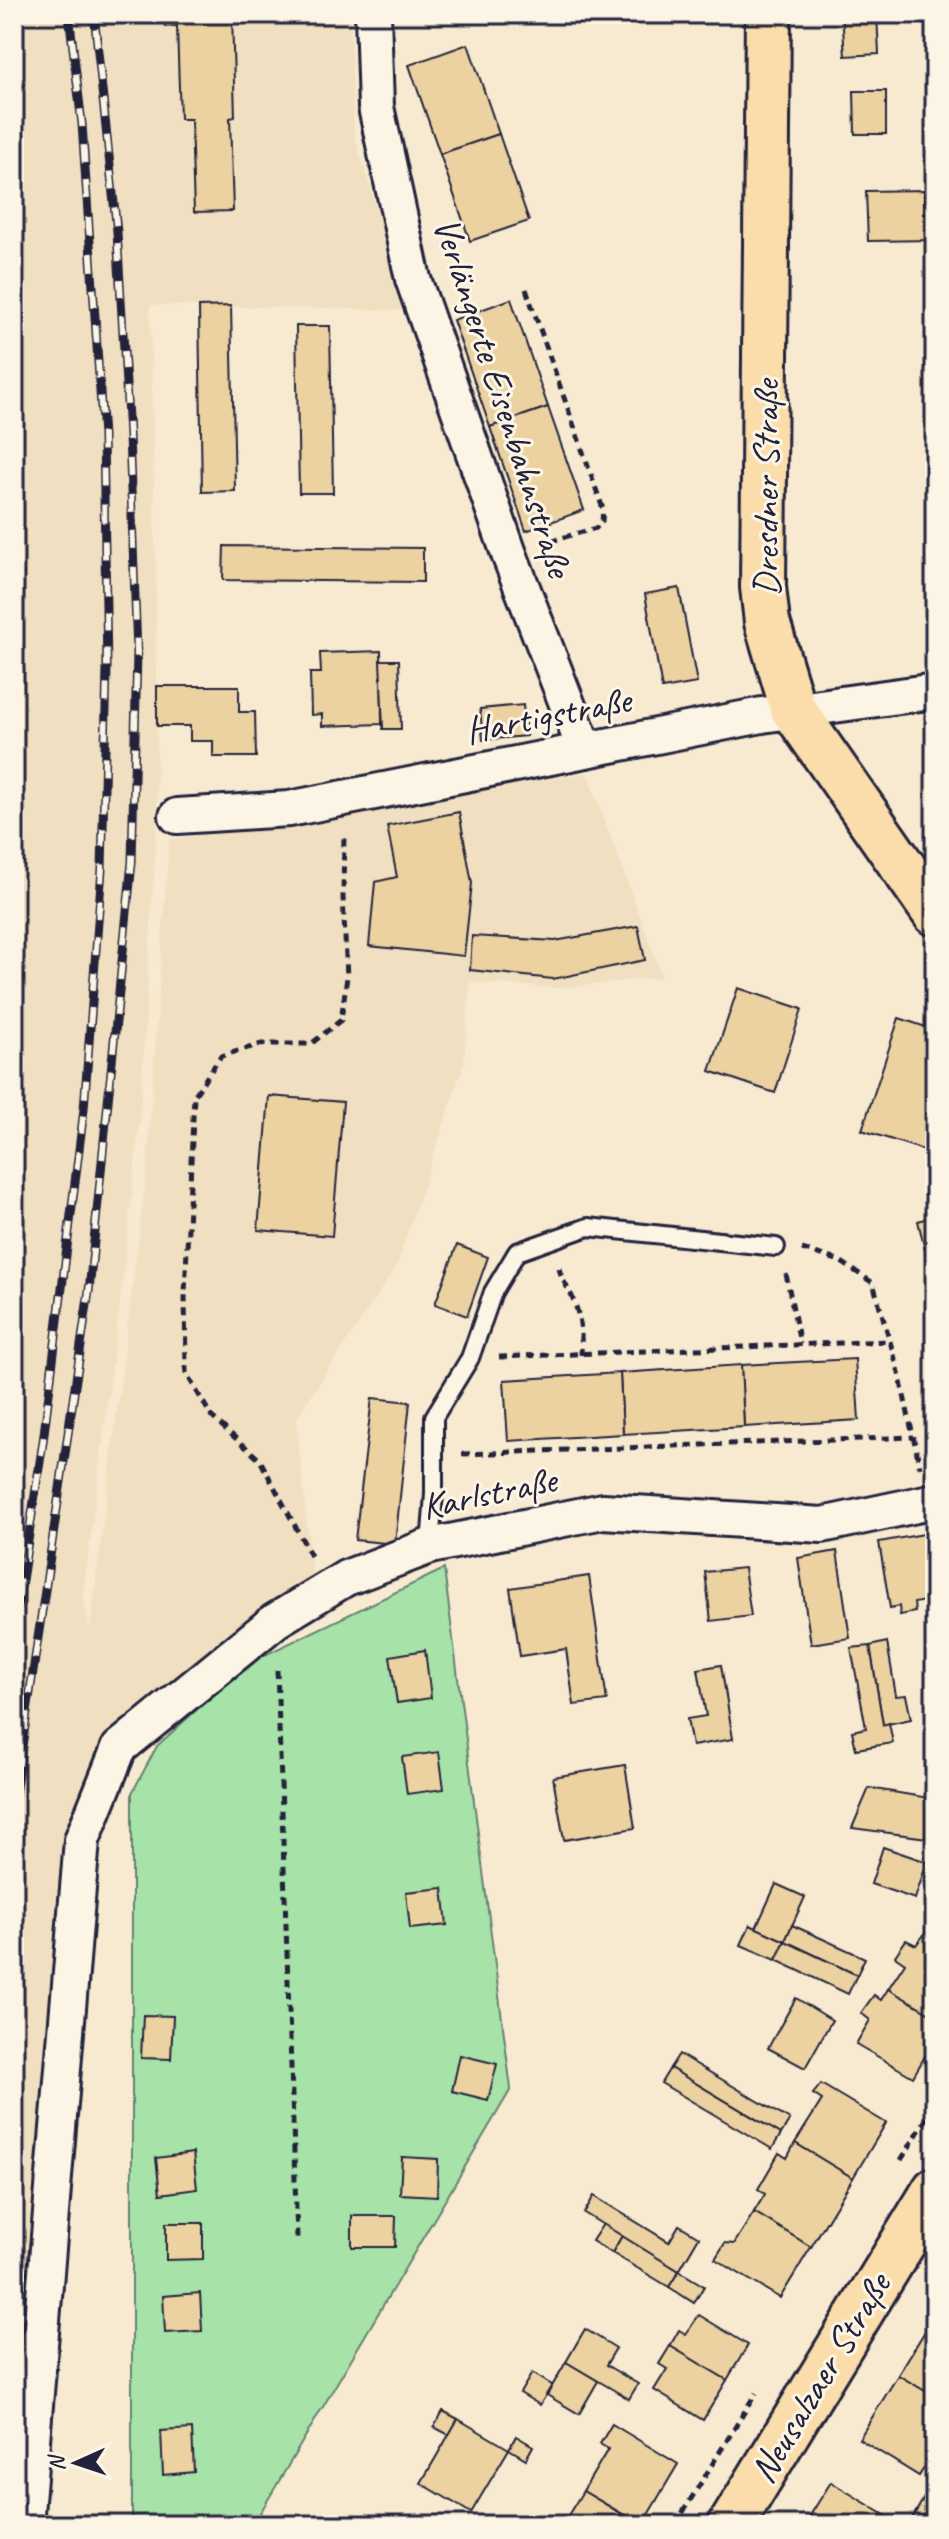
<svg xmlns="http://www.w3.org/2000/svg" width="949" height="2539" viewBox="0 0 949 2539" font-family="Caveat,sans-serif">
<rect width="100%" height="100%" fill="#f7ead1"/>
<filter id="ink" filterUnits="userSpaceOnUse"><feTurbulence type="fractalNoise" baseFrequency=".0125" numOctaves="2"/><feDisplacementMap in="SourceGraphic" scale="16" xChannelSelector="R" yChannelSelector="G"/><feConvolveMatrix kernelMatrix="1 2 1 2 8 2 1 2 1" color-interpolation-filters="sRGB"/></filter>
<g filter="url(#ink)">
<path fill="#f0dfc0" d="M14,14h336l4,121 54,175 -258,-5 6,284 1,229 -17,300 -20,185 -37,293 7,32 57,-459 22,-329 418,-67 75,204 -104,11 -88,-6 -6,81 -67,202 -101,153 17,166 -200,152 -44,96 -55,678z"/>
<path fill="#a7e3a9" stroke="#648272" stroke-width="2" d="M444,1569l67,520 -258,436h-121v-732l25,-47 91,-83z"/>
<g fill="#ecd2a1" stroke="#22223b" stroke-width="2">
<path d="M164,14h68l3,103 -5,1 3,93 -39,1 -3,-93h-11l-3,-93 -12,1z"/>
<path d="M842,14h35l2,40 -34,2z"/>
<path d="M468,44l31,90 -59,20 -31,-89z"/>
<path d="M854,91h32v43h-31z"/>
<path d="M499,134l30,87 -59,20 -30,-87z"/>
<path d="M924,190v24h7l2,26 -65,1 -2,-50z"/>
<path d="M511,299l37,108 -58,20 -37,-107z"/>
<path d="M231,306l4,185 -33,1 -3,-185z"/>
<path d="M296,326h34l3,167h-34z"/>
<path d="M548,407l36,103 -58,21 -36,-104z"/>
<path d="M224,546l199,2v34l-200,-2z"/>
<path d="M679,588l18,95 -35,6 -17,-95z"/>
<path d="M381,651l1,73 -60,2v-12l-11,1 -1,-42h11l-1,-20z"/>
<path d="M380,660h19l2,69h-18z"/>
<path d="M157,686h82v26h16l1,45h-43v-16h-23v-15h-33z"/>
<path d="M523,705l3,31 -43,4 -3,-31z"/>
<path d="M459,812l13,71 -8,73 -95,-10 6,-64 22,-5 -10,-51z"/>
<path d="M638,926l7,34 -92,19 -83,-9 2,-34 83,5z"/>
<path d="M738,988l64,21 -27,84 -65,-22z"/>
<path d="M899,1018l36,12v82l-12,38 -61,-20z"/>
<path d="M269,1096l74,6 -11,134 -74,-6z"/>
<path d="M935,1216v76l-17,-71z"/>
<path d="M457,1245l31,12 -21,59 -32,-12z"/>
<path d="M855,1359l4,61 -115,7 -3,-62z"/>
<path d="M741,1365l3,62 -121,7 -3,-61z"/>
<path d="M620,1373l3,61 -115,7 -4,-61z"/>
<path d="M372,1398l38,4 -15,142 -40,-4z"/>
<path d="M935,1532v67l-21,4 1,9 -15,3 -1,-9 -9,2 -11,-66z"/>
<path d="M837,1551l13,87 -39,6 -13,-86z"/>
<path d="M744,1568l7,48 -40,5 -6,-49z"/>
<path d="M589,1576l18,125 -33,4 -8,-56 -46,7 -10,-68z"/>
<path d="M887,1642l9,54 10,-1 5,24 -28,6 -13,-79z"/>
<path d="M870,1646l13,79 6,-2 4,20 -37,6 -4,-18 14,-3 -15,-80z"/>
<path d="M425,1650l6,48 -34,5 -7,-47z"/>
<path d="M721,1665l12,74 -41,7 -5,-27 19,-3 -8,-47z"/>
<path d="M439,1752l5,37 -37,5 -5,-37z"/>
<path d="M625,1765l10,63 -71,12 -11,-63z"/>
<path d="M869,1788l66,11v40l-83,-11z"/>
<path d="M883,1847l44,15 -12,37 -44,-15z"/>
<path d="M776,1884l29,13 -20,44 -29,-13z"/>
<path d="M443,1888l4,37 -37,4 -4,-37z"/>
<path d="M750,1925l35,16 -9,19 -35,-15z"/>
<path d="M792,1925l73,33 -8,17 -72,-34z"/>
<path d="M927,1931l8,5v80l-47,-27 17,-26 -10,-7 11,-16 10,5z"/>
<path d="M785,1941l72,34 -9,19 -72,-34z"/>
<path d="M888,1989l47,27v23l-22,38 -57,-33 14,-24 -9,-7 13,-18 7,5z"/>
<path d="M796,1998l36,22 -27,48 -37,-20z"/>
<path d="M143,2015l30,1 -2,43 -30,-1z"/>
<path d="M679,2054l111,66 -9,14 -111,-66z"/>
<path d="M460,2055l37,9 -9,36 -36,-9z"/>
<path d="M670,2068l111,66 -9,15 -111,-66z"/>
<path d="M821,2084l65,39 -33,55 -58,-35 27,-43 -9,-6z"/>
<path d="M795,2143l58,35 -42,69 -57,-35 11,-18 -7,-5 21,-36 8,5z"/>
<path d="M193,2153l4,36 -37,5 -4,-36z"/>
<path d="M402,2157l36,2 -1,37 -37,-2z"/>
<path d="M594,2196l75,46 10,-17 20,12 -20,34 -95,-58z"/>
<path d="M754,2212l57,35 -31,51 -65,-39 10,-16 9,1z"/>
<path d="M352,2216h44l-1,31h-43z"/>
<path d="M166,2223h37v36l-37,1z"/>
<path d="M603,2224l19,12 -10,17 -20,-12z"/>
<path d="M622,2236l57,35 -10,16 -57,-34z"/>
<path d="M679,2271l25,15 -10,17 -25,-16z"/>
<path d="M200,2293l2,38 -37,2 -2,-37z"/>
<path d="M699,2315l49,30 -21,35 -57,-34 9,-16 7,4z"/>
<path d="M935,2315v82l-37,-22z"/>
<path d="M585,2329l31,19 -10,17 32,19 -9,15 -63,-37z"/>
<path d="M670,2346l57,34 -24,40 -49,-30 13,-21 -8,-5z"/>
<path d="M566,2362l32,19 -19,33 -32,-19z"/>
<path d="M532,2373l20,12 -12,20 -20,-12z"/>
<path d="M898,2375l37,22v53l-16,26 -60,-37z"/>
<path d="M443,2411l15,8 -9,16 -15,-8z"/>
<path d="M458,2419l51,30 -38,64 -50,-30z"/>
<path d="M612,2424l66,40 -36,61 -59,-34 25,-42 -8,-5z"/>
<path d="M192,2429l2,43 -31,3 -2,-44z"/>
<path d="M516,2436l17,10 -7,13 -17,-10z"/>
<path d="M935,2479v46h-15l-9,-5z"/>
<path d="M831,2482l62,38 -3,5h-86z"/>
<path d="M583,2491l57,34h-78z"/>
</g>
<g fill="none" stroke-linecap="round" stroke-linejoin="round">
<g stroke="#22223b" stroke-width="22">
<path id="service" d="M430,1546l4,-52v-77l36,-59 23,-66 24,-40 71,-25 188,20"/>
</g>
<g stroke="#22223b" stroke-width="40">
<g id="minor">
<path d="M373,14l3,93 37,172 96,275 76,196"/>
<path d="M177,816l112,-7 473,-94 173,-24"/>
<path d="M25,2525l57,-685 37,-92 156,-127 71,-43 84,-32 173,-35 219,14 113,-24"/>
</g>
</g>
<g stroke="#22223b" stroke-width="50">
<g id="primary">
<path d="M768,14l-5,573 4,35 26,87 142,204"/>
<path d="M731,2525l204,-335"/>
</g>
</g>
<g stroke="#22223b" stroke-width="5" stroke-dasharray="8 6" stroke-linecap="butt">
<path d="M526,289l77,220 -1,12 -6,7 -52,15"/>
<path d="M802,1249l38,12 33,22 25,86 22,98"/>
<path d="M559,1268c3,14 12,23 16,36 6,16 7,34 6,51"/>
<path d="M786,1274l14,70"/>
<path d="M499,1357l390,-16"/>
<path d="M462,1454l451,-17"/>
<path d="M311,1556l-51,-96 -48,-43 -26,-44 -1,-80 9,-197 27,-40 41,-12h49l30,-24 6,-43 -4,-80 1,-62"/>
<path d="M277,1670l20,568"/>
<path d="M901,2160l34,-55"/>
<path d="M675,2525l81,-132"/>
</g>
<use href="#service" stroke="#fcf5e5" stroke-width="16"/>
<use href="#minor" stroke="#fcf5e5" stroke-width="34"/>
<use href="#primary" stroke="#faddab" stroke-width="44"/>
<g stroke="#22223b" stroke-width="9">
<g id="rail">
<path d="M14,1633l29,-191 41,-333 18,-240 5,-202 -4,-231 -21,-312 -13,-110"/>
<path d="M14,1801l75,-510 43,-429 5,-210 -8,-217 -12,-203 -23,-218"/>
</g>
</g>
<use href="#rail" stroke="#fcf5e5" stroke-width="6" stroke-dasharray="18" stroke-linecap="butt"/>
</g>
</g>
<g text-anchor="middle" dominant-baseline="central" stroke-width="6" stroke-linejoin="round" paint-order="stroke">
<g font-size="38" fill="#22223b" stroke="#fcf5e5">
<text transform="translate(503 397) rotate(72)">Verlängerte Eisenbahnstraße</text>
<text transform="translate(765 488) rotate(-90)">Dresdner Straße</text>
<text transform="translate(548 715) rotate(-11)">Hartigstraße</text>
<text transform="translate(489 1493) rotate(-12)">Karlstraße</text>
<text transform="translate(820 2378) rotate(-59)">Neusalzaer Straße</text>
</g>
</g>
<rect width="949" height="2539" fill="none" stroke="#fcf5e5" stroke-width="48"/>
<rect x="24" y="24" width="901" height="2491" fill="none" stroke="#22223b" stroke-width="3" filter="url(#ink)"/>
<g transform="translate(76 2463) rotate(267)" stroke="#fcf5e5" stroke-width="6" paint-order="stroke">
<path d="M0-6L14 30L0 20L-14 30Z" fill="#22223b"/>
<text y="-12" font-size="22" font-weight="bold" text-anchor="middle" fill="#22223b">N</text>
</g>
</svg>
